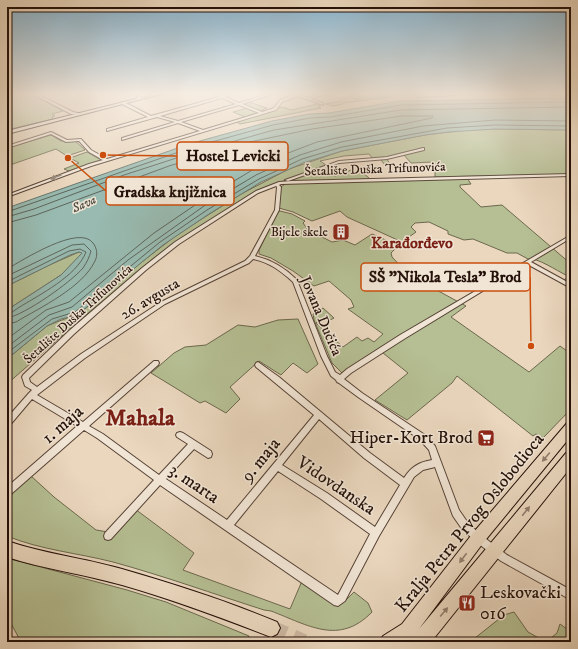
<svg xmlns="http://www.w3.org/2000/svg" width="578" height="649" viewBox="0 0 578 649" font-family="'IM FELL DW Pica',serif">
<rect width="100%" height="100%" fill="#ead7be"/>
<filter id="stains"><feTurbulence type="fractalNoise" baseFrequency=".005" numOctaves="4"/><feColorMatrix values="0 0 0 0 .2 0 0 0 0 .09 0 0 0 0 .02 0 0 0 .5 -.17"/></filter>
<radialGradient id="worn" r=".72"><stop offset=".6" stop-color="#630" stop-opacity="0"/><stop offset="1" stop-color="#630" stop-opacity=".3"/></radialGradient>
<g fill="#b5bf93" stroke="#6c684e">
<path d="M7,93h23l33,18 -11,3 3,2 -3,1 1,2 -46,11z"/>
<path d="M367,93h34l-11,2 1,2 -48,6v1l-9,2 -9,-2 16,-3 -1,-2z"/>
<path d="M249,102l18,6 -5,2 2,1 -19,6 -12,-5 15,-4 -8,-4z"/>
<path d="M321,103l-2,4 2,1 -81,16 -3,-2 45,-15 10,3z"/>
<path d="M495,129l76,1v44l-136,3v-13l-2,-2 -22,1 -8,-9 -17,4 5,7h-6l-5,-6 -6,1 -5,-6 -25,2 -24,5 6,4 -72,27 -74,47 -26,19 -67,56 -80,70v-25l40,-33 7,-3 26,-10 54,-45 44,-34 63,-40 48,-25 53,-18 83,-16 42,-5z"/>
<path d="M51,135l10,6 13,-1 11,10 -18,6 -11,-7 -46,16v-18z"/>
<path d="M87,152l14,8 -32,11 -5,-2 15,-6 -9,-5z"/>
<path d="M321,168l14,8 16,-6 3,2 7,-1 9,8 -83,3z"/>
<path d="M467,178l4,6 -11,1v2l21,20 21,-2 69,59v20l-7,-4 4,-3 -2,-2c-9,-4 -29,-18 -38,-16l-11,-6h-10l-34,-14 -9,1 -16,-6v-3l-19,-9 -14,1 -4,4 5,5 -14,10 -55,-25 -7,-6 -28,10 -19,-9 -14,-4v-20l8,-5z"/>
<path d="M280,211l12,3 13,7 -2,2 5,7 24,12 11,-2 12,5 17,-11 25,11v2l-6,6 1,4 17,18 57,31 -15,11 78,55 31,-26 11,8v55l-28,29 -7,-4 -3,2 -76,-60 -5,7 -45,37 -32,-20 33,-27 -30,-24 -36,24 -10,-10 -18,-43 -1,-6 10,-6 11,10 -6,3 -4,-3 -8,5 27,24 14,-10 5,4 6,-3 6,4 9,-8 -35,-25 6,-2 -3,-7 -22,-19 -15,5 -21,-15 -22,-13 -12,-4v-4l19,-38z"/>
<path d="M79,252l3,1 -1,2 -20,20 -54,35v-24l40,-20z"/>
<path d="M298,319l20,45 -11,9 -14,-10 -12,12 -22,-14 -29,26 10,12 -14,14 -21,-12 -5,2 -49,-30 23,-20 11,-6 21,-2 32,-20 17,2 23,-7z"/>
<path d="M31,476l23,21 42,33 12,2 23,-26 63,47 -11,17 107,39 12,-28 34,24 7,-2 11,-11 14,11 4,9c-33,34 -64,13 -101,-1l-7,-1c-50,-16 -100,-34 -151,-48 -35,-9 -72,-12 -106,-26v-41z"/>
<path d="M7,558l120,32 39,12 83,34 -2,6h-226l-14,-26z"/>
<path d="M514,612l14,20 18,10h-68l-3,-4 29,-23z"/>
<path d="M560,624l11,8v10h-25l11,-9z"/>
</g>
<path fill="#98bab0" stroke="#6a766d" d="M571,98v32l-76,-1 -47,3 -23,3 -83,16 -39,12 -42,19 -52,32 -46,31 -86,70 -16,4 -14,7 -40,33v-49l54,-35 21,-22 -3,-1 -9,3 -63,31v-78l182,-64 83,-23 37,-7 20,-1 71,-12z"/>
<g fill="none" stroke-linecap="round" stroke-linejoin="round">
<g stroke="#5e665c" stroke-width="1">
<path d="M7,212l183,-64 83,-23 37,-7 20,-1 71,-12 170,-3"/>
<path d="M7,217l27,-8 90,-34 68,-22 82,-23 127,-20 170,-3"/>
<path d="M7,223l29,-8 133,-49 76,-23 67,-14 90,-13h31l-1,2 -115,24 -34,13 -29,14 -53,32 -47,32 -85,69 -23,8 -39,29"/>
<path d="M7,269c16,-9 72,-45 86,-26 4,5 5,12 2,18 -13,27 -54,46 -79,61l-9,2"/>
<path d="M7,276l65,-31 12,-1 7,7c-2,7 -4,11 -8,17 -12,14 -58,47 -76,50"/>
<path d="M7,282l62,-31 11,-2 6,3c-9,24 -47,43 -68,56l-7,5h-4"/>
<path d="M7,347l42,-32 23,-8 56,-47 76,-54 52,-31 44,-20 41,-13 82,-16 72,-6 76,1"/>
<path d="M7,353l45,-34 23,-7 85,-70 47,-32 52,-31 43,-20 40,-12 105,-19 48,-3 76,1"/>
</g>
<path stroke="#ccb9a3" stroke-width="16" stroke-dasharray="16 8" stroke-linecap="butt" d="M271,628l33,14"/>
<g stroke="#564236" stroke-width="2">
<g id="street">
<path d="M31,93h4l38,19 9,2 -2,1 -9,-1z"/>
<path d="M211,93c4,0 7,3 11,3 4,0 10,-3 15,-3l-12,4 14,6 32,-10h5l-34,11 20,8 12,-4 6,-8 16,-6 10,-1 -5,2 7,3 15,-5h6l-19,6 13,4v2l-25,-9 -16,6 -6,8 -185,56 -84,31v-2l82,-31 14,-4 -14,-8 -10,-11 -13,1 -15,-8 -44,14v-2l44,-14 16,8 14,-1 10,11 16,9 93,-28 -22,-8 -56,17v-2l53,-16 -18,-5 -50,14v-2l41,-12 -26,-13v-2h2l27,14 68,-19zM222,98l14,6 -58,17 -18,-5zM239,105l20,8 -56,17 -22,-8z"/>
<path d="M347,93h4l9,5 -2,1z"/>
<path d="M411,93h5l4,2 63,-2 -63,4z"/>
<path d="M539,93l32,1v2l-31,-2z"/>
<path d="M423,148h1v2l-37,9 -48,4 -51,18 -3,-1 54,-19 48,-4z"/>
<path d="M571,174v2l-290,8 -2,1 2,2 -2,23 -24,46c17,4 30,12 42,24l30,76 8,16 5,3 7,-6 53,-34 171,-100v3l-40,24 40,22v4l-44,-24 -123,75 -53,34 -7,6 18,14 63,42 10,11 24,64 9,13 13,12 26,20 64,35v10l-70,-39 -26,-20 -13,-12 -9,-13 -18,-49 -12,3 -9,7 -35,59 -34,65 -7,5 -4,-1 -174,-120 -49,54 -3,1 -3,-1 -1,-3 1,-3 49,-53 -57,-42 -13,-8 -74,65 -3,1v-9l70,-61 -45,-27 -22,26 -3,1v-8l22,-25 3,-3 -7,-4 -3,-9 1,-2 47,-45 72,-62 33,-26 81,-51 23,-9 13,-1zM276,186l1,1 -2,23 -25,46 -5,5 -84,41 -80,52 -44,33 -7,-5 -1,-4 45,-44 72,-64 33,-26 79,-51zM253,259c16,3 28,12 40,23l28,74 10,20 5,4 1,2 2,1 19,14 61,42 10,11 3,10c-13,2 -21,7 -28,18l-34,-25 -91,-76 -21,-15 -2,1 -1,2 1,2 58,48 -87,105 -61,-41 28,-30 14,9 3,-1 1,-3 -1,-3 -28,-18 -3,-1 -3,1 -1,2 1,2 11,7 -29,31 -56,-41 -14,-8 69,-61 1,-2 -1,-2h-4l-71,61 -46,-27 48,-37 80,-54 84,-41zM319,419l45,39 36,27 -25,42 -48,-34 -45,-28zM278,471l43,28 49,35 -32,61 -104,-70z"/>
</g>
</g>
<g stroke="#241109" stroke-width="2">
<path id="secondary" d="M157,93h8l-154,40h-4v-2l129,-32 2,-3 4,2z"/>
</g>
<g stroke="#241109" stroke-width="2">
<g id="primary">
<path d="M571,422v14l-88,107 -64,86 147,-176 5,-2v16l-140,175h-20l2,-4 -3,4h-30l3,-6 19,-12 71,-91 94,-110z"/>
<path d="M7,541c38,13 77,17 115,28 52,15 105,32 155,53l3,6 -3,6 -6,3c-49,-19 -99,-38 -149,-52 -38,-11 -78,-16 -115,-28z"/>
</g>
</g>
<use href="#street" fill="#f1e5d5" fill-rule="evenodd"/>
<use href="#secondary" fill="#f1e5d5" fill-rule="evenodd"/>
<use href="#primary" fill="#ead7be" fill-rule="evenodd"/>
</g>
<defs><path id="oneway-solid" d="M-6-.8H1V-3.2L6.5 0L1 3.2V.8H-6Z"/></defs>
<use fill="#958679" href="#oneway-solid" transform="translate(56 177) rotate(158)"/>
<g fill="#917e6d">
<use href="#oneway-solid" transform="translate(546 457) rotate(130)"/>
<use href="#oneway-solid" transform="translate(526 511) rotate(-51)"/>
<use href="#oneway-solid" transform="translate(463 558) rotate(127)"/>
<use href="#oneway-solid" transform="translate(444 612) rotate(-50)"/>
</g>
<linearGradient id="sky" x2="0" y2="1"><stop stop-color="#88b6d2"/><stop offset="0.51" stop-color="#f6ede2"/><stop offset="1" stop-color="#f6ede2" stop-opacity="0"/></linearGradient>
<rect width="578" height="184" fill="url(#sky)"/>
<defs>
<g id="building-square" transform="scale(0.9)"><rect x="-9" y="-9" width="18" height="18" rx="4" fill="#8f2418" stroke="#f1e5d5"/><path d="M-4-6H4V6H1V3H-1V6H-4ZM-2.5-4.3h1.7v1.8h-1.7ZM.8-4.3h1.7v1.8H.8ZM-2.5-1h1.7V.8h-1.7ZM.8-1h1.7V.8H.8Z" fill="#fff"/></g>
<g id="supermarket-square" transform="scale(0.9)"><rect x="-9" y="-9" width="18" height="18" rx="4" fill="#8f2418" stroke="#f1e5d5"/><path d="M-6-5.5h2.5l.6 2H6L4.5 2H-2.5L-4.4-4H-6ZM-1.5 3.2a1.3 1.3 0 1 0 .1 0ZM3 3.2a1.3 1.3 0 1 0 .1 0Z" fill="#fff"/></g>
<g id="restaurant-square" transform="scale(0.9)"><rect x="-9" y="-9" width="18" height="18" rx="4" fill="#8f2418" stroke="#f1e5d5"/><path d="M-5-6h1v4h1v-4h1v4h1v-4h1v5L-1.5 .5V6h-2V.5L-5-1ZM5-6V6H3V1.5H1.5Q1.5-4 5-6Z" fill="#fff"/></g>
</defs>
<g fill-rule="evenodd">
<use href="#building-square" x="341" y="232"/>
<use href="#supermarket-square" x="486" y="438"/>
<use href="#restaurant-square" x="467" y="603"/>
</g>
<g text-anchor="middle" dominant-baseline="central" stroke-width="3" stroke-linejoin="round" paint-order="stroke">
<g font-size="13" fill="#241109" stroke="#f1e5d5">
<text transform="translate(375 169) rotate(-2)">Šetalište Duška Trifunovića</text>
<text transform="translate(78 314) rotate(-42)">Šetalište Duška Trifunovića</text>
</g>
<g font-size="13" font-style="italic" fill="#4d4c43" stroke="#f1e5d5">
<text transform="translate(84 204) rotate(-24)">Sava</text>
</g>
<g font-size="13" fill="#241109" stroke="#f1e5d5" text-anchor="end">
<text x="328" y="232">Bijele skele</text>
</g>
<g font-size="15" fill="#241109" stroke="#f1e5d5">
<text transform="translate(150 299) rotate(-31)">26. avgusta</text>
<text transform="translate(321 316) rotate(67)">Jovana Dučića</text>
</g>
<g font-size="16" font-weight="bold" fill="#7a1f14" stroke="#f1e5d5">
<text x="412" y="243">Karađorđevo</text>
</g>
<g font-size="18" fill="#241109" stroke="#f1e5d5">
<text transform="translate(63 425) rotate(-41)">1. maja</text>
<text transform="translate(261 460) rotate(-51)">9. maja</text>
<text transform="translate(194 484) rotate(34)">3. marta</text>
<text transform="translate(336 486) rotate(34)">Vidovdanska</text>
<text transform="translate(470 523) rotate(-51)">Kralja Petra Prvog Oslobodioca</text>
</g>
<g font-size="18" fill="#241109" stroke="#f1e5d5" text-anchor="end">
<text x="473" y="438">Hiper-Kort Brod</text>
<text x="480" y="593" text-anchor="start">Leskovački<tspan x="480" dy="21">016</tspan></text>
</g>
<g font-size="23" font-weight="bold" fill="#7a1f14" stroke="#f1e5d5">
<text x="140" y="418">Mahala</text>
</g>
</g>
<path fill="none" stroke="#cb4e0c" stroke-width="1.5" d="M103 155L177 156M68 158L106 191M531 346L530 277"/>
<g fill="#cb4e0c" stroke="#f1e5d5" stroke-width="1.5">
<circle cx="103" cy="155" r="4"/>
<circle cx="68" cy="158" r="4"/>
<circle cx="531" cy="346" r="4"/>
</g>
<g fill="#f1e5d5" stroke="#cb4e0c" stroke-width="1.5">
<rect x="177" y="142" width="111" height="28" rx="4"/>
<rect x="106" y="177" width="128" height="28" rx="4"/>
<rect x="361" y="263" width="169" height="28" rx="4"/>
</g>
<g font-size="16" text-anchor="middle" font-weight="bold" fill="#241109">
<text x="233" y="161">Hostel Levicki</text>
<text x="170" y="197">Gradska knjižnica</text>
<text x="445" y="282">SŠ "Nikola Tesla" Brod</text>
</g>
<rect width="578" height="649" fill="none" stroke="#ead7be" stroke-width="24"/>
<rect x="8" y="8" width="562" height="633" fill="none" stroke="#241109" stroke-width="2"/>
<rect x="12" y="12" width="554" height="625" fill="none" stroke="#241109"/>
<rect width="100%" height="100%" filter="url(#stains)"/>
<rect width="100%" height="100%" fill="url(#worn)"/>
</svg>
